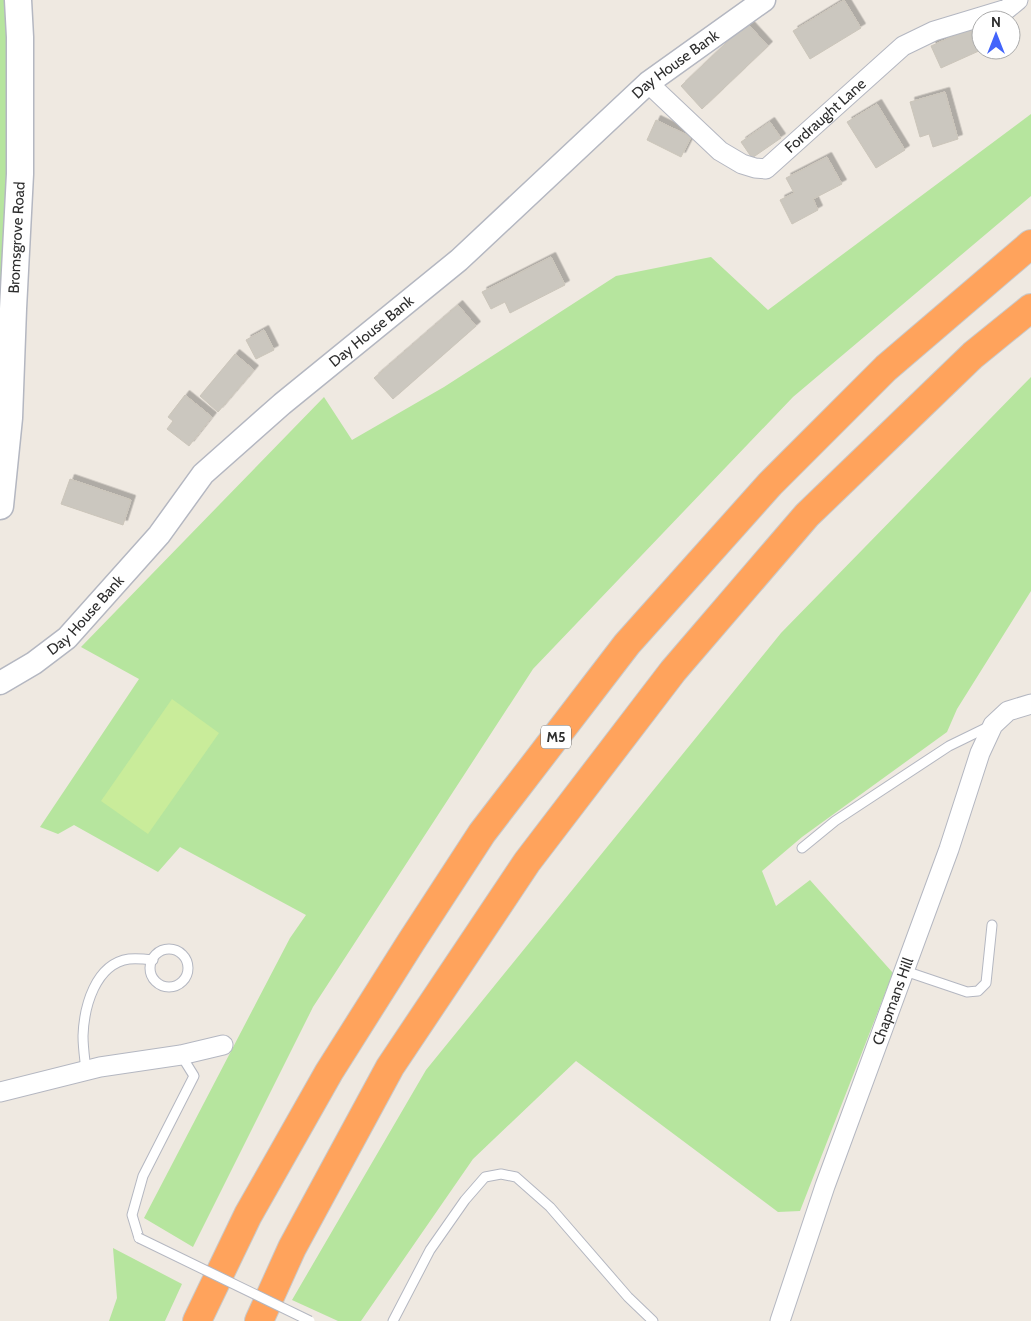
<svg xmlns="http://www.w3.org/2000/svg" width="1031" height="1321" viewBox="0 0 1031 1321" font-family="Cabin,sans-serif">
<defs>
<filter id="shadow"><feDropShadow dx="4.5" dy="-4.5" stdDeviation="0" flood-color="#0004"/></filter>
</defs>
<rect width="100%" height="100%" fill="#efe9e1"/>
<g fill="#b6e59e">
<path d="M0,0h6c6,106 -1,213 -6,319z"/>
<path d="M1031,114v82l-238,201 -260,272 -220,338 -120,240 -49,-29 146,-280 16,-23 -126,-68 -22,25 -84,-47 -16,9 -18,-7 99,-148 -58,-32 243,-250 28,43 92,-53 172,-111 95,-19 57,53z"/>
<path d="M1031,377v214l-74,118 -10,23 -145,105 -40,34 14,35 34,-26 83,93 -93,238 -22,1 -202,-151 -103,98 -112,162h-23l-46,-21 134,-230 355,-437z"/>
<path d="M113,1248l69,36 -17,37h-56l8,-23z"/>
</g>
<path fill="#c9ec9a" d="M172,699l47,34 -71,101 -47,-33z"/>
<g fill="#cbc7bf" stroke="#cbc5ba" filter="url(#shadow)">
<path d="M844,0l17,28 -51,31 -17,-28z"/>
<path d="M747,23l21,23 -66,63 -21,-23z"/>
<path d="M981,24v26l-40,18 -10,-22z"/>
<path d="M945,92l13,47 -25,8 -4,-13 -9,3 -10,-35z"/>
<path d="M877,104l28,46 -29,18 -29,-46z"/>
<path d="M656,120l35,17 -10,20 -34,-17z"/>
<path d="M770,122l11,16 -29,20 -11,-16z"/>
<path d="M827,157l15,27 -29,15 5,11 -26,14 -12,-24 14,-7 -8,-15z"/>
<path d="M551,257l14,28 -55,28 -5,-11 -14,7 -9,-17z"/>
<path d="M458,305l18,21 -83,73 -19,-21z"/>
<path d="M264,330l10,20 -18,9 -10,-19z"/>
<path d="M235,354l19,16 -36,42 -18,-16z"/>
<path d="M185,395l27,22 -23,29 -22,-17 6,-8 -5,-4z"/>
<path d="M70,479l61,21 -8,25 -62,-21z"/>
</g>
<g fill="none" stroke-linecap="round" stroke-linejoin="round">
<g stroke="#b4b7c1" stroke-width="11">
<g id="service">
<path d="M802,848l33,-27 114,-75 41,-20"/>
<circle cx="169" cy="968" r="19"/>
<path d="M905,971l62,21 11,-1 8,-8 6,-58"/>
<path d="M86,1071c-1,-11 -3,-23 -3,-35 1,-29 12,-72 46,-77 8,-1 16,0 24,1"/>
<path d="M139,1238l-7,-23 11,-39 51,-100 -13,-21"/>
<path d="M393,1321l37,-71 35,-50 20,-23 16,-3 15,3 34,30 78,90 25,24"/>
</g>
</g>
<g stroke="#b4b7c1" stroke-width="21">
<g id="minor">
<path id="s1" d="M648,83l72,68 22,13 13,4 11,1 137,-123 31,-15 73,-22 11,-9"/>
<path d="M0,1092l100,-25 81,-12 42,-10"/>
<path id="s2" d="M780,1321l45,-135 124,-337 31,-96 13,-28 15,-14 23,-7"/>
</g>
</g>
<g stroke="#b4b7c1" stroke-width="25">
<g id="tertiary">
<path id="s3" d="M0,683l34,-20 33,-25 92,-103 44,-61 79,-70 177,-144 189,-177 116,-83"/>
</g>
</g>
<g stroke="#b4b7c1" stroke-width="29">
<g id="secondary">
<path id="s4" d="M0,506l9,-88 4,-109 7,-135v-137l-2,-37"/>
</g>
</g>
<g stroke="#c9c9c9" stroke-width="30">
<g id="motorway">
<path d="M197,1321l51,-106 81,-143 82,-130 71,-109 145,-189 143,-160 116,-116 145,-124"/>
<path d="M259,1321l33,-73 98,-181 137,-205 146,-191 134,-156 166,-160 58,-47"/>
</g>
</g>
<use href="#service" stroke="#fff" stroke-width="9"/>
<use href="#minor" stroke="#fff" stroke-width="19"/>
<use href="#tertiary" stroke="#fff" stroke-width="22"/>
<use href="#secondary" stroke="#fff" stroke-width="26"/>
<use href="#motorway" stroke="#ffa35c" stroke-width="28"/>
<g stroke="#b4b7c1" stroke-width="11" stroke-linecap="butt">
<path id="service-bridge" d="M139,1238l171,83"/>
</g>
<use href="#service-bridge" stroke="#fff" stroke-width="9"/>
</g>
<g text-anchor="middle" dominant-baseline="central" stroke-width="5" stroke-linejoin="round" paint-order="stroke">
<rect fill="#fff" stroke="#6d6d6d" stroke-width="1" x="541" y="725.5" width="30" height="23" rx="4"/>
<g font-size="14" font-weight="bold" fill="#2e2e2e">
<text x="556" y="737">M5</text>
</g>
<g font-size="15" fill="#2e2e2e" stroke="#fff">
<text stroke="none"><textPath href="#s3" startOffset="920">Day House Bank</textPath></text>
<text stroke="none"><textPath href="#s1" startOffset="229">Fordraught Lane</textPath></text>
<text stroke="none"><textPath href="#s4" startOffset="269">Bromsgrove Road</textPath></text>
<text stroke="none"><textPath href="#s3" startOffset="515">Day House Bank</textPath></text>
<text stroke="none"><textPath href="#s3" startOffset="110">Day House Bank</textPath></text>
<text stroke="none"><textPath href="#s2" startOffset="339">Chapmans Hill</textPath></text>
</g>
</g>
<g transform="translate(996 35)"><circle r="24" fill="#ffffff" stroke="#ababab"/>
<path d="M0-4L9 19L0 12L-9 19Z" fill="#4264fb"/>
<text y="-8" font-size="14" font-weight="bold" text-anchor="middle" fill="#2e2e2e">N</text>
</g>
</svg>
